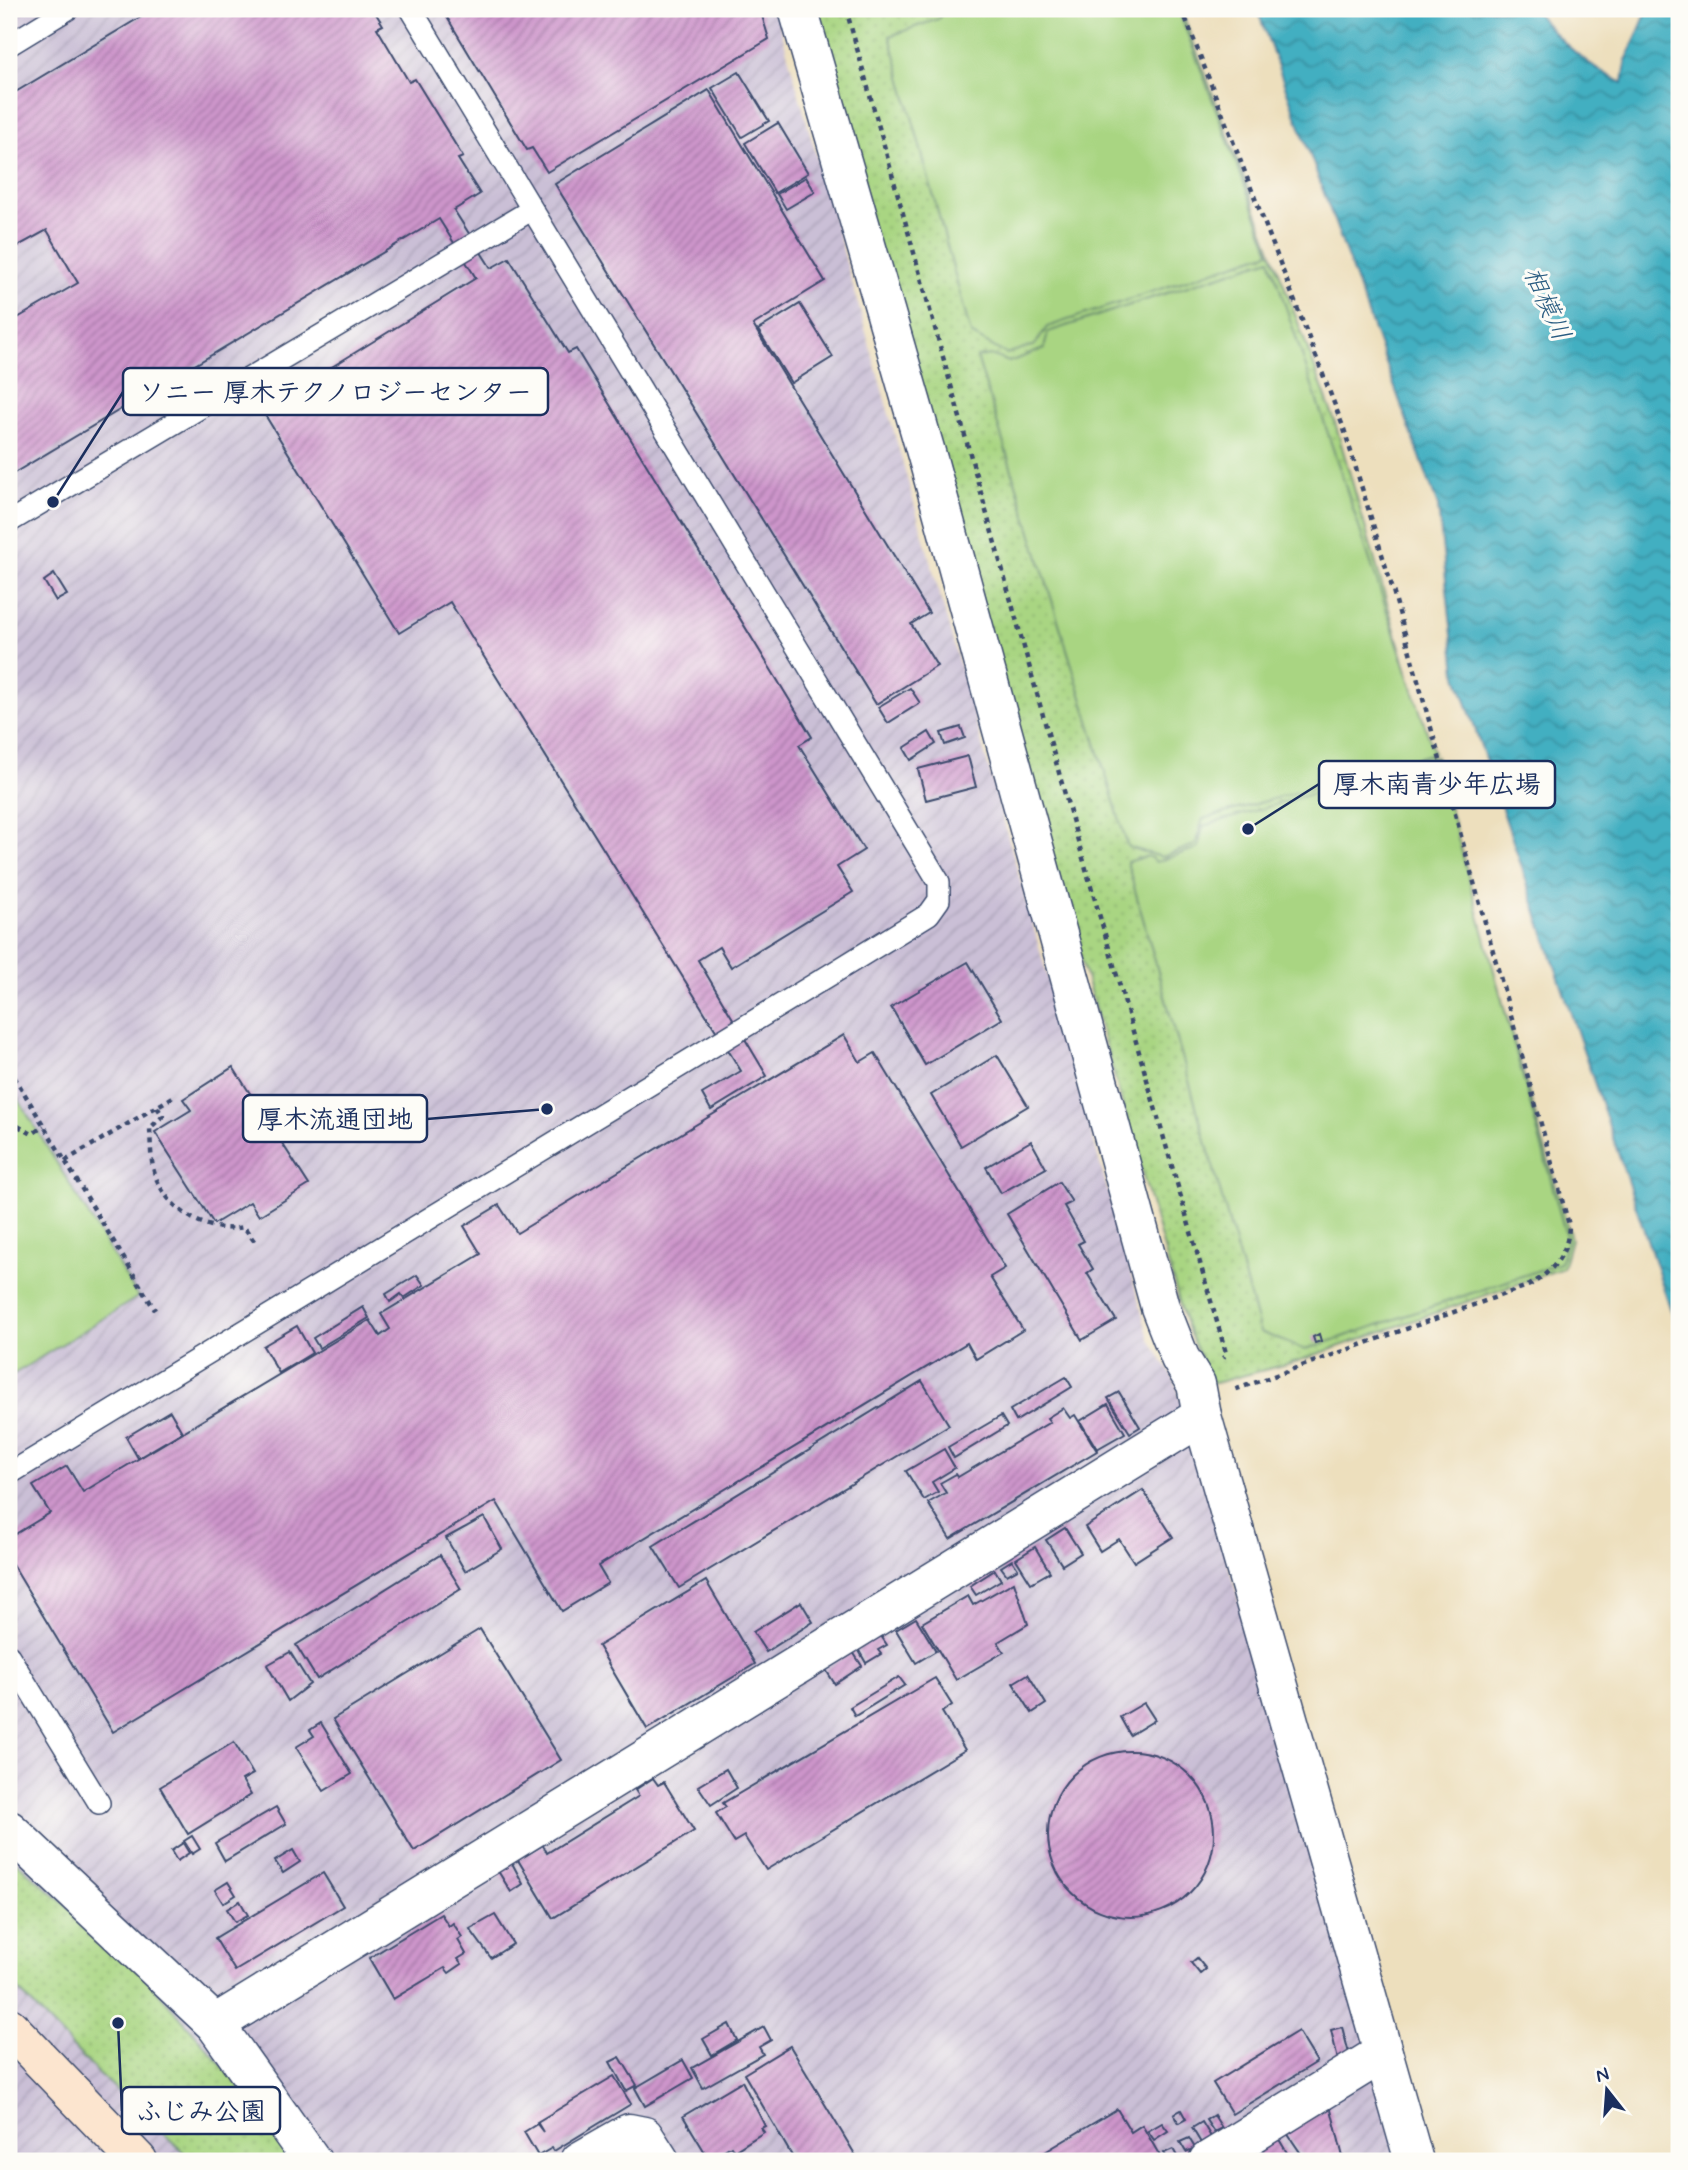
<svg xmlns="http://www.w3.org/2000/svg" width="1688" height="2170" viewBox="0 0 1688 2170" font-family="Mynerve,'Klee One',sans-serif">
<defs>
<pattern id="industrial-furrows" width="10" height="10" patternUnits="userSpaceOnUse" patternTransform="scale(1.75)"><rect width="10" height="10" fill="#cabfd6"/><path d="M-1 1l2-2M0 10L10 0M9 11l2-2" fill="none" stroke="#ada4ba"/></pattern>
<pattern id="park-dots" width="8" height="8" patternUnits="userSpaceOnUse" patternTransform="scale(1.75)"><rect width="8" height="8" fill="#a9d582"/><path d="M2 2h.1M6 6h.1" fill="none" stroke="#91b773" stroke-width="1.8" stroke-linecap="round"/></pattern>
<pattern id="water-waves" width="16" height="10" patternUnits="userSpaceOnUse" patternTransform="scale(1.75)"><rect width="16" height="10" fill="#43afc1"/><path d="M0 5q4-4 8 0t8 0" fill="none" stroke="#378fa0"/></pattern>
<pattern id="building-hatch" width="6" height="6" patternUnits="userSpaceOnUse" patternTransform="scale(1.75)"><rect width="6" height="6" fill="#ce95cb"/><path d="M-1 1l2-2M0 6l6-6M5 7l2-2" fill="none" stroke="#a67aa8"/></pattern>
</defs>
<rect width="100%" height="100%" fill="#fdfcf7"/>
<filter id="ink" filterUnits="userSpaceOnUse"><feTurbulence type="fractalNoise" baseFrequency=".0143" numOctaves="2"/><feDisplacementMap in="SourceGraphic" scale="14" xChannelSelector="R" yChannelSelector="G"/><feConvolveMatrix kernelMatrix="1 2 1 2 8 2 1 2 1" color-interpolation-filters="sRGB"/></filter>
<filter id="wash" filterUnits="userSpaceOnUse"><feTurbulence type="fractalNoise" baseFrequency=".00686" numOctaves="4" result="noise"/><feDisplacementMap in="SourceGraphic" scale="28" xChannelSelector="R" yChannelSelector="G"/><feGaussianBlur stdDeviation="1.57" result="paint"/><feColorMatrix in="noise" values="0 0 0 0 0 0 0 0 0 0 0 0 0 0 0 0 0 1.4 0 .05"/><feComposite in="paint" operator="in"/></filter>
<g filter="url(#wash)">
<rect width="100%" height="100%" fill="#eddfbd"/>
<path fill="url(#industrial-furrows)" d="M9,9h766l374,1329 26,43 226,780h-1392z"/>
<g fill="url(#park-dots)" stroke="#628270" stroke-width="2">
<path d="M808,9h373l153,410 237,820 -8,29 -265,93 -87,23 -26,-62z"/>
<path d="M9,1855l130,115 96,110 60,81h-102l-101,-94 -83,-87z"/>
</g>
<g fill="#a9d582" stroke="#628270" stroke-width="2">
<path d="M945,9h233l92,243 -223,75 -12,18 -29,9 -35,-20 -81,-298 48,-17z"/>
<path d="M1270,259l164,494 -231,66 -8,26 -33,12 -34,-10 -151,-490 14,-2 18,7 35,-13 4,-17z"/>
<path d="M1436,757l131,483 -7,23 -255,87 -45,-18 -133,-470 21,-6 8,6 42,-14 5,-22z"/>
<path d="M9,1084l129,213 -129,80z"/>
</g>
<path fill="url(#water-waves)" stroke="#2f6f90" stroke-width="2" d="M1257,9h276c25,31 53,57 90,74l3,-22 22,-52h31v1325l-223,-662 -18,-166z"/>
<g id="blocks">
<g fill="url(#building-hatch)">
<path d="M154,9h219l10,16 -6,3 32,54 6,-3 48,78 -5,2 22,35 -26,16 37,58 18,-10 59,95 8,-4 236,388 -13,8 65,105 -27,17 16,25 -122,75 -12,-20 -21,13 69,116 -56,34 -9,-16 39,-23 -291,-469 -51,31 -137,-223 214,-132 -37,-59 -430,257v-153l69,-40 -31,-53 -38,21v-155z"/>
<path d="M442,9h318l9,30 -222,133 -15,-24 -5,2z"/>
<path d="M739,72l30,49 -27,16 -30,-49z"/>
<path d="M709,90l116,191 -72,44 176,288 -18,11 26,42 -61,38 -321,-520z"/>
<path d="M778,123l30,50 -33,20 -30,-50z"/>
<path d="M806,177l9,15 -29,17 -9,-15z"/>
<path d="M800,304l33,53 -42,26 -33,-53z"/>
<path d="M54,574l13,21 -11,6 -12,-20z"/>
<path d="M910,688l10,15 -32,20 -10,-16z"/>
<path d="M961,727l4,11 -20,7 -4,-12z"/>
<path d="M929,732l7,12 -25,16 -7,-12z"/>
<path d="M968,756l8,31 -50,13 -8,-31z"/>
<path d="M968,962l34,57 -77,46 -34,-58z"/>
<path d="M844,1035l16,27 15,-9 130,215 -15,9 33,53 -47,29 -9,-16 -369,223 10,17 -46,28 -66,-110 -383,231 -104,-173v-21l41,-25 -17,-27 34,-20 16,26 287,-172 10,16 10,-7 -9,-15 100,-60 -17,-28 35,-21 18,28z"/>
<path d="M997,1055l31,51 -67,40 -30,-51z"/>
<path d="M233,1067l76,118 -50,31 -9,-14 -36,22 -59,-92 36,-22 -8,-11z"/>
<path d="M1031,1141l15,27 -45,25 -15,-26z"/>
<path d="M1059,1182l13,20 -8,4 20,35 -6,3 15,25 -6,4 29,47 -34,20 -75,-126z"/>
<path d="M417,1275l7,10 -20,13 -3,-4 -11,8 -4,-8z"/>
<path d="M363,1307l6,11 -50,30 -6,-10z"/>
<path d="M297,1326l15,27 -33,20 -16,-27z"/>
<path d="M1319,1334l2,7 -6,2 -2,-6z"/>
<path d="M1066,1377l6,10 -56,34 -6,-11z"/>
<path d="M922,1381l27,44 -270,163 -26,-42z"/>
<path d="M1119,1392l21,35 -10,6 -22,-35z"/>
<path d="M1108,1404l17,29 -28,16 -17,-28z"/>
<path d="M1063,1408l7,10 5,-3 22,36 -147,88 -22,-36 18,-10 -6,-10 16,-9 2,3 92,-55 -3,-4z"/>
<path d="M170,1411l12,21 -44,26 -12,-21z"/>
<path d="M1001,1416l6,10 -53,32 -6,-11z"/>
<path d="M944,1449l11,19 -23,14 6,10 -14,8 -18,-29z"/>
<path d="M1143,1490l30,47 -39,25 -15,-23 -19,12 -15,-24z"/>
<path d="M484,1517l18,32 -37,22 -19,-33z"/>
<path d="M1065,1528l16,25 -19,12 -16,-25z"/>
<path d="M1035,1547l15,25 -19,11 -15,-24z"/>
<path d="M440,1555l21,34 -144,90 -21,-34z"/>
<path d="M1012,1560l6,9 -11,6 -6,-8z"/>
<path d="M995,1570l6,10 -25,15 -6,-9z"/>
<path d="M706,1581l49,83 -108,65 -49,-83z"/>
<path d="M1014,1582l14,42 -30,18 6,10 -48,28 -34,-57 46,-27 5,9z"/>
<path d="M801,1602l12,20 -47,30 -13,-20z"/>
<path d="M916,1618l20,33 -20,12 -20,-33z"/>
<path d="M480,1629l81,131 -147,91 -81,-132z"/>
<path d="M881,1636l6,9 -9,5 3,4 -15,9 -8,-14z"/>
<path d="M290,1652l20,32 -22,17 -21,-36z"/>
<path d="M853,1652l9,14 -27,18 -9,-14z"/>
<path d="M1028,1674l18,30 -14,9 -19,-30z"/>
<path d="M899,1677l6,8 -50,31 -5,-9z"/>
<path d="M935,1678l17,27 -10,7 23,38 -199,120 -22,-34 -10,6 -18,-29 10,-6 -3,-4z"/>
<path d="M1144,1703l11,17 -25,15 -10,-18z"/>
<path d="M321,1723l31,51 -28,17 -28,-44 18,-11 -4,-6z"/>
<path d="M234,1742l19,32 -11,6 9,15 -63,39 -28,-47z"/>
<circle cx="1131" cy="1834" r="83"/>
<path d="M726,1769l11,19 -26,17 -13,-19z"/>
<path d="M653,1778l5,7 6,-3 30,49 -141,87 -35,-58 25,-15 4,8 92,-57 -4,-6z"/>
<path d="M276,1807l10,17 -61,37 -10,-18z"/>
<path d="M192,1836l8,13 -8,5 -8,-13z"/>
<path d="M183,1843l6,10 -12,8 -6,-10z"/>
<path d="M293,1850l7,12 -17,11 -8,-12z"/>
<path d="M512,1863l11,21 -12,8 -13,-21z"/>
<path d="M323,1873l20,33 -108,65 -20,-33z"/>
<path d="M228,1882l8,13 -13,8 -8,-13z"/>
<path d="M240,1901l8,14 -13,7 -8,-13z"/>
<path d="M441,1914l8,12 4,-3 9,14 -4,3 8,14 -8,5 4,5 -13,9 -4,-5 -52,31 -24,-41z"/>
<path d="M495,1915l18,29 -22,14 -21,-29z"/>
<path d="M1197,1958l9,11 -6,5 -9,-11z"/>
<path d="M729,2024l8,16 -25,15 -9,-16z"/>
<path d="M764,2027l7,13 -12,7 4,7 -60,34 -11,-20z"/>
<path d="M1342,2027l8,30 -12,3 -7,-30z"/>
<path d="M1298,2031l19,31 -85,52 -19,-31z"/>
<path d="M790,2046l69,115h-64l-51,-87z"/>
<path d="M620,2057l17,28 -11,6 -16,-29z"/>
<path d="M683,2060l10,18 -48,28 -10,-18z"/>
<path d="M614,2076l17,28 -77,47 -2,-3 -14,8 -14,-24 13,-8 6,8 -6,-10z"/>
<path d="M742,2081l23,45 -4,2 3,4 -30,19 -3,-5 -22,13 -26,-43z"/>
<path d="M1330,2105l14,56h-38l-19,-28z"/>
<path d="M1117,2109l14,23 11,-7 18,31 -9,5h-121z"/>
<path d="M1181,2110l5,9 -7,4 -5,-9z"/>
<path d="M1214,2115l8,13 -8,4 -8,-12z"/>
<path d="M1202,2122l9,15 -10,6 -9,-15z"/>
<path d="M1162,2123l6,8 -14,9 -6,-9z"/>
<path d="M1277,2136l15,25h-59z"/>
<path d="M1189,2138l6,10 -9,4 -6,-10z"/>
<path d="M1173,2149l5,9 -9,3 -5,-8z"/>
</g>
</g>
</g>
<g filter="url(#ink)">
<use href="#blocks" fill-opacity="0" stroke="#3a496c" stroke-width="2"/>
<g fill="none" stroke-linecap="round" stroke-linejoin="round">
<g stroke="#3a496c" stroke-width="24">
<g id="lane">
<path d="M9,45l59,-36"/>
<path d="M9,522l522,-312"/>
<path d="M9,1474l829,-504 91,-56 10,-14v-18l-528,-873"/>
<path d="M9,1656l90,147"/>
</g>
</g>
<g stroke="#3a496c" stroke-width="41">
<g id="street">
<path d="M798,9l131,454 231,844 20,51 16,26 6,32 212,745"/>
<path d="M9,1830l206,194 97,137"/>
<path d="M215,2024l987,-608"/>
<path d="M580,2161l49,-28 15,3 16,25"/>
<path d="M1208,2161l175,-108"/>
</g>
</g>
<g stroke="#3a496c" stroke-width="41">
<path id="secondary" d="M9,2027l129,134"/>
</g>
<g stroke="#3a496c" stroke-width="4.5" stroke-dasharray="5 5" stroke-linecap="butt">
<path d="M846,9l232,832 148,512 -3,5"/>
<path d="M1182,9l162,420 48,158 177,638c-1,29 -15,45 -39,60l-296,105"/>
<path d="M9,1068l146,242"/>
<path d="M157,1107l6,9 -13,12c1,17 0,39 8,54 15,32 52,52 86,45l13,18"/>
<path d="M9,1121l23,13 12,-8"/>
<path d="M65,1161l108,-64"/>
</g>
<use href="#lane" stroke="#fff" stroke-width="21"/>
<use href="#street" stroke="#fff" stroke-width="38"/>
<use href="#secondary" stroke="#fce5cf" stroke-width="38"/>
</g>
</g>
<g text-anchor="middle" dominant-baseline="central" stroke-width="6" stroke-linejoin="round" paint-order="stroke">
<g font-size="26" font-style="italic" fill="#295c81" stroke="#fdfcf7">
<text transform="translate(1546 304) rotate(66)">相模川</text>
</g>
</g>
<path fill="none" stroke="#1b2f5e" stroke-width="2.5" d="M53 502L123 392M1248 829L1319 784M547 1109L427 1119M118 2023L122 2111"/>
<g fill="#1b2f5e" stroke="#fdfcf7" stroke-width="2.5">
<circle cx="53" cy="502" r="7"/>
<circle cx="1248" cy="829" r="7"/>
<circle cx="547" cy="1109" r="7"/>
<circle cx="118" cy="2023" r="7"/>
</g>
<g fill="#fdfcf7" stroke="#1b2f5e" stroke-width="2.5">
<rect x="123" y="368" width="425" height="47" rx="7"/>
<rect x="1319" y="761" width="236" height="47" rx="7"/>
<rect x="243" y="1095" width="184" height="47" rx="7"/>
<rect x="122" y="2087" width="158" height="47" rx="7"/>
</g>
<g font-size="26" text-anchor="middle" font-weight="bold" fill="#1b2f5e">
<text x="335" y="401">ソニー 厚木テクノロジーセンター</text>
<text x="1437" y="793">厚木南青少年広場</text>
<text x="335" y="1128">厚木流通団地</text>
<text x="201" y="2120">ふじみ公園</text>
</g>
<rect width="1688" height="2170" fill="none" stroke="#fdfcf7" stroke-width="35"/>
<g transform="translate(1607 2090) rotate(343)" stroke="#fdfcf7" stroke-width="5" paint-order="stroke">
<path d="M0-5L12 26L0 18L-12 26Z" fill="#1b2f5e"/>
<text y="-10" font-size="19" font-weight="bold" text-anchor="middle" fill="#1b2f5e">N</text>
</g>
</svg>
